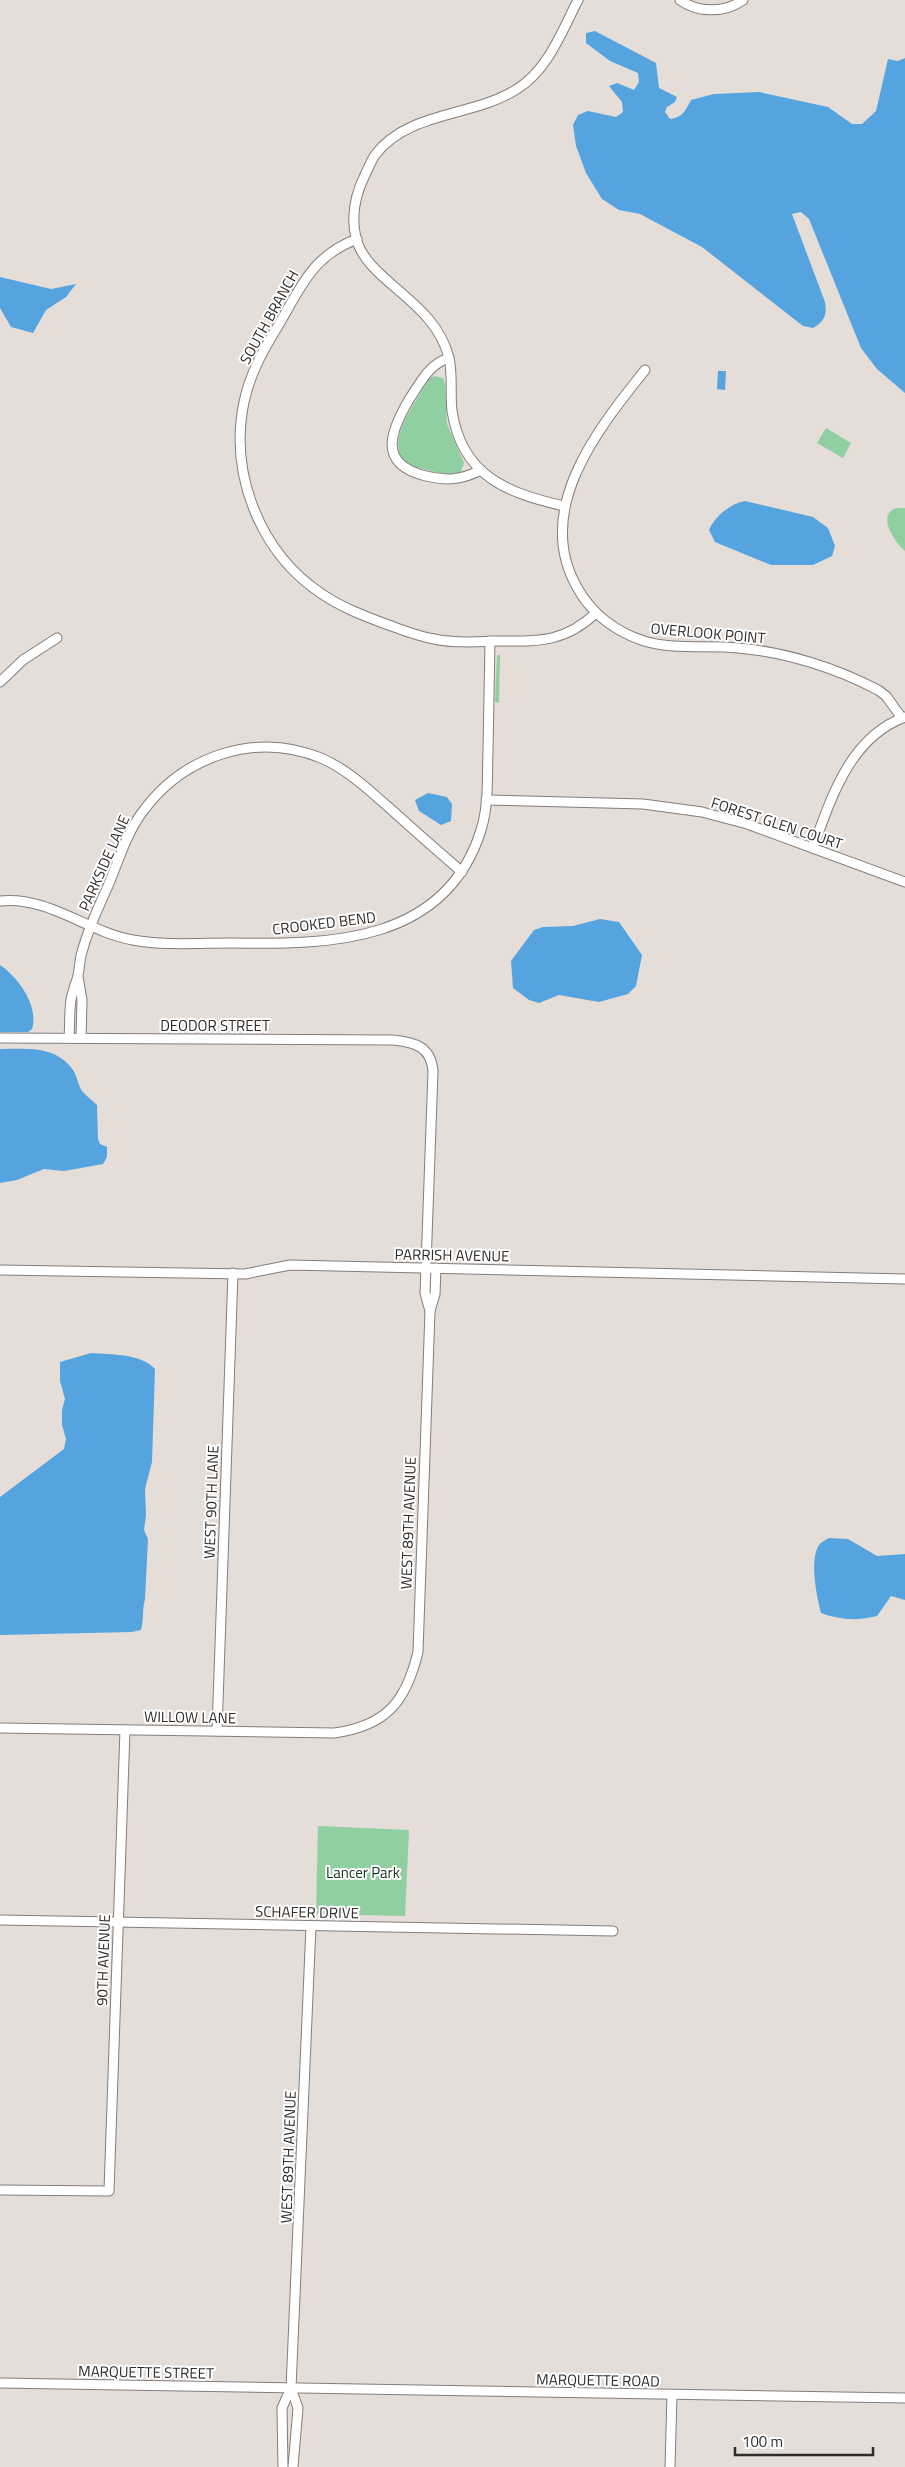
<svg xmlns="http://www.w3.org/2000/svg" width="905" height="2467" viewBox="0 0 905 2467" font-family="'Titillium Web',sans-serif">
<rect width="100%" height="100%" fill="#e5ddd8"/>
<g fill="#90cfa2">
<path d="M434,376l9,2 2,6 2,40 17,39 -3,9c-11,5 -26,0 -38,-3 -52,-11 -8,-65 6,-90z"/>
<path d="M826,428l25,15 -8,15 -26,-15z"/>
<path d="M896,508h9v43c-10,-8 -29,-36 -9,-43z"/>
<path d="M497,655h3l-1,48 -4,-1z"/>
<path d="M318,1826l91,4 -4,86 -89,-2z"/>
</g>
<g fill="#55a4df">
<path d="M595,31l61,32 3,25 18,9 -2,5 -8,5 -2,5 5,7c12,-1 16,-9 21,-19l23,-6 45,-2 69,15 24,17h10l14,-13 12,-52 10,2 7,-3v335l-28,-24 -16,-21 -52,-129 -8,-7 -9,2 33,88c2,13 0,19 -12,26l-10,-2 -101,-79 -62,-33 -21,-4 -17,-11 -16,-26 -10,-27 -3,-21 5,-10 10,-4 28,6 7,-5 -1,-10 -13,-16 8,-3 17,7 5,-8 -1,-9 -28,-12 -24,-18v-10z"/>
<path d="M0,277l51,12 25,-5 -10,13 -20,13 -13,23 -22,-6 -11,-19z"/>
<path d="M718,371h8l-1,19 -8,-1z"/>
<path d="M745,501l68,16 15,11 7,18 -3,10 -19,9h-42l-56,-23 -6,-12c6,-14 21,-26 36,-29z"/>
<path d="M428,793l19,4 5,7 -1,17 -10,4 -22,-14 -4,-11z"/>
<path d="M600,919l19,3 23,33 -6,31 -8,8 -29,8 -40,-7 -20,8 -10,-3 -16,-12 -2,-27 23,-31 9,-3 30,-1z"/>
<path d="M0,965c18,12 39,41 32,64l-4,3h-28z"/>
<path d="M0,1049c26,0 56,-4 73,21 4,6 5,15 9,21 4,5 10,9 15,14l1,34 2,5 7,3v10l-4,7 -39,7 -20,-2 -27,11 -17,3z"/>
<path d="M91,1353c21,2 49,0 64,16l-3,93 -7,27 1,26 -2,15 4,9 -3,60c-3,11 -1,20 -4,31l-9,2 -132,3v-138l64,-48 2,-10 -4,-14v-15l3,-11 -5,-18v-19z"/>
<path d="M829,1538l19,1 29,17 28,-2v46l-14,-4 -14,20c-20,5 -37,4 -56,-3 -4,-16 -12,-53 -2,-68 2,-3 7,-5 10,-7z"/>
</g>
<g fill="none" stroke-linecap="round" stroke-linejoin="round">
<g stroke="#847d79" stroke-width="11">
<g id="street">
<path d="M680,0c18,13 45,13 63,0"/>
<path d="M357,239c-45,17 -56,48 -79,87 -15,24 -28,48 -34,76 -15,72 16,151 78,192 19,13 40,21 61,29 17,6 33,13 51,16 19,4 40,3 60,2 42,0 69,3 102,-28"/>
<path d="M449,358c-20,6 -28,24 -39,40 -19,32 -34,66 16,78 21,5 35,4 55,-6"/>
<path d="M645,370c-48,60 -113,141 -67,219 14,25 38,43 66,52 29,9 64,4 94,7 48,4 98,20 140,42l8,6 16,22"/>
<path d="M564,506c-57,-13 -102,-30 -112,-95 -2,-18 1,-35 -3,-53 -14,-58 -82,-76 -93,-120 -5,-21 -1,-43 9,-63 3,-6 6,-14 10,-20 33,-44 99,-38 142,-66 31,-19 45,-58 61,-89"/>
<path d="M0,682l23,-22 34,-22"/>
<path d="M486,800l157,4 59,8 45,12 158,58"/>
<path d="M813,848c18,-50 37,-111 92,-131"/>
<path d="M0,901c49,-5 87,31 133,39 32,6 66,3 98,3 99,2 215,0 250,-113 8,-25 6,-53 7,-79 1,-36 1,-73 2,-110"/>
<path d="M78,977l4,23 -1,38"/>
<path d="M0,1038l393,2c22,2 38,7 40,31l-8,222 5,18 5,-17 1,-26"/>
<path d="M69,1038c1,-12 0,-25 2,-38 1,-7 4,-14 6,-21 3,-9 2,-18 5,-27 6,-23 16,-44 26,-66 10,-24 18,-51 33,-72 41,-58 114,-83 180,-56 28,12 50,34 73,54 22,20 45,40 68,60"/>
<path d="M0,1270l245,4 45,-9 615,14"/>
<path d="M0,1728l334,5c52,-7 72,-31 84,-81l12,-341"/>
<path d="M217,1731l16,-458"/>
<path d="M0,1920l613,11"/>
<path d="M0,2190l109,1 16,-461"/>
<path d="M0,2383l905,15"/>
<path d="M283,2467l-1,-59 9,-20"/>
<path d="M293,2467l5,-59 -7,-20 20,-462"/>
<path d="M670,2467l2,-72"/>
</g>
</g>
<use href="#street" stroke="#fff" stroke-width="9"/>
</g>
<g text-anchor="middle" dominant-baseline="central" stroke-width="4" stroke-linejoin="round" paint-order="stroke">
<g font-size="15" fill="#2f2c2a" stroke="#fff">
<text transform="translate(269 317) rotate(-61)">SOUTH BRANCH</text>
<text transform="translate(708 633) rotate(5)">OVERLOOK POINT</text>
<text transform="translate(777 823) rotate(18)">FOREST GLEN COURT</text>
<text transform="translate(104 863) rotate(-66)">PARKSIDE LANE</text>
<text transform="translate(324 923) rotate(-7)">CROOKED BEND</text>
<text x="215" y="1025">DEODOR STREET</text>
<text transform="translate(452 1255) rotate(1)">PARRISH AVENUE</text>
<text transform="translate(211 1502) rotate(-88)">WEST 90TH LANE</text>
<text transform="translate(408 1523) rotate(-88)">WEST 89TH AVENUE</text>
<text transform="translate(190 1717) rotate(1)">WILLOW LANE</text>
<text transform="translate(307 1912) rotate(1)">SCHAFER DRIVE</text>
<text transform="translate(103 1960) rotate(-88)">90TH AVENUE</text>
<text transform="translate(288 2157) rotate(-88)">WEST 89TH AVENUE</text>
<text transform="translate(146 2372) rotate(1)">MARQUETTE STREET</text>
<text transform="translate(598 2380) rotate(1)">MARQUETTE ROAD</text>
</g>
<g font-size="15" fill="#133720" stroke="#fff">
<text x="363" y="1872">Lancer Park</text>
</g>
</g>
<path d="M735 2447v8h138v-8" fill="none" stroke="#2f2c2a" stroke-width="2.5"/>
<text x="742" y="2447" font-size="15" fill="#2f2c2a" stroke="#ffffff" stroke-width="4" paint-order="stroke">100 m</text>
</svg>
